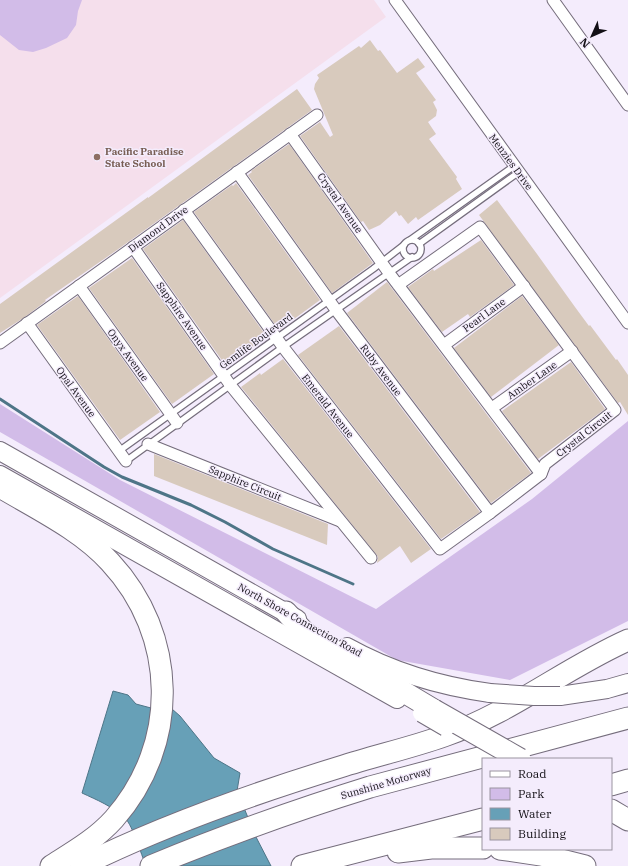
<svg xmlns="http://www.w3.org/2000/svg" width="628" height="866" viewBox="0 0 628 866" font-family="'IBM Plex Serif',serif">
<rect width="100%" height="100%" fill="#f4ecfc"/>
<path fill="#f5dfec" d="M0,0h374l12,17 -386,281z"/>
<g fill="#d2bce8">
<path d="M0,0h82l-4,11 -2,14 -9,13 -21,10 -13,4 -14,-2 -19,-15z"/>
<path d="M0,404l120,76 256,129 156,-110 96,-78v200l-118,59 -113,-20 -397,-228z"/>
</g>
<path fill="#67a0b7" stroke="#4e7587" d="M113,691l15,4 8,9 15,4 21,1 8,7 34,42 26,15 -3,18 19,46 15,29h-125c-5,-12 -13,-40 -21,-48 -13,-12 -28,-18 -43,-25z"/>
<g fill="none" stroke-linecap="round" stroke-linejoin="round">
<path stroke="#4e7587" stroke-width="3" d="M0,399l104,68 18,10 69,28 34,17 48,27 80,35"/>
</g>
<g fill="#d8cabd">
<path d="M370,40l8,11 2,-1 17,23 21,-15 7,9 -9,6 20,27 -3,2 4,8 -1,6 -8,6 8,12 -7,5 28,38 -1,2 6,10 -44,31 -2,-3 -8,7 -7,-9 -2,1 -3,-5 -16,14 -11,5 -6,-9 -2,1 -61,-86 20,-14 10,15 3,-2 -19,-46 1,-5 4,-6 -2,-3 42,-29 2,2z"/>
<path d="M297,89l15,21 -195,140 -72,50 1,1 -21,16 -25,16v-29l148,-107v1z"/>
<path d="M289,144l84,119 -41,30 -84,-118 4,-3 -1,-1z"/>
<path d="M236,183l84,117 -41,30 -85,-118 38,-27 1,1z"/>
<path d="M497,200l40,54 38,53 14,19 1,-1 26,35 1,-1 11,16v40l-8,-13 -2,1 -139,-188z"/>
<path d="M183,220l84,117 -41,29 -83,-117z"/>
<path d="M481,240l33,45 -44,32 -2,-3 -26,18 -34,-45 25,-18 1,2z"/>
<path d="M132,258l82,116 -42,30 -83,-116z"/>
<path d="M387,282l144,191 -40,30 -144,-190z"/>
<path d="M78,296l82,116 -40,28 -83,-115z"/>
<path d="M522,296l37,49 -68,52 -37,-49z"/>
<path d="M339,326l141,186 -39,27 -143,-184z"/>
<path d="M283,359l148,190 -20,14 -11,-17 -23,17 1,-6 -2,-3 -135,-167 19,-14 1,2z"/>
<path d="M571,362l34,47 -67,50 -36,-48z"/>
<path d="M154,454l174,70 -1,21 -173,-69z"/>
</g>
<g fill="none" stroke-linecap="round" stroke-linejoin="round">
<g stroke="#756d7c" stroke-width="8">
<g id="service">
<path d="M410,240l104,-74"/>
<circle cx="412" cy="249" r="9"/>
<path d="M419,244l100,-72"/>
<path d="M119,451l254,-182 31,-24"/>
<path d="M126,461l157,-114 129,-90"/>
</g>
</g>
<g stroke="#756d7c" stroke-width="13">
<g id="minor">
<path d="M395,0l233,323"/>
<path d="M553,0l75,105"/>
<path d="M290,134l99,139 152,201 4,-10 70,-54 -135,-183 -82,58"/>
<path d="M237,172l99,138 154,203 51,-39"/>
<path d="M184,210l99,137 157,202 50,-36"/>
<path d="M133,247l98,139 140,172"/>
<path d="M79,286l98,137"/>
<path d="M27,323l99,138"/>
<path d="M0,343l317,-228"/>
<path d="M444,345l80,-59"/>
<path d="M492,408l80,-57"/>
<path d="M148,444l192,77"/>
</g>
</g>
<g stroke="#756d7c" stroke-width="20">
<g id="primary">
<path d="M0,451l297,168"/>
<path d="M0,475l397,224"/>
<path d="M347,647c45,25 92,39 143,46"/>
<path d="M560,696l47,-7 21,-6"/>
</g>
</g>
<g stroke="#756d7c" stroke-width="23">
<g id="motorway">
<path d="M0,487c37,22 81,43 110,75 68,73 70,182 4,257 -18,20 -41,33 -63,47"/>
<path d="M286,612l19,21 129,77"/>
<path d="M611,785l17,-5"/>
<path d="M611,810l17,10"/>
<path d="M500,849l41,6 44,11"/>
<path d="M398,852l33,-4h52"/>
<path d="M81,866c82,-41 171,-72 259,-99 34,-11 70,-19 104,-31 65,-22 121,-68 184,-96"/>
<path d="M151,866c72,-30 145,-56 219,-79l258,-69"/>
<path d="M302,866l181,-47"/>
</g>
</g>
<use href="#service" stroke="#fff" stroke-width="5.5"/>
<use href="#minor" stroke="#fff" stroke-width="11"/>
<use href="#primary" stroke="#fff" stroke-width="18"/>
<use href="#motorway" stroke="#fff" stroke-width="21"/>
<g stroke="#756d7c" stroke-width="20" stroke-linecap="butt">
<g id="primary-bridge">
<path d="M490,693l44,3h26"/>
<path d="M422,713l24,14"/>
</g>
</g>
<g stroke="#756d7c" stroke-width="23" stroke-linecap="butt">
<path id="motorway-bridge" d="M434,710l86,49"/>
</g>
<use href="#primary-bridge" stroke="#fff" stroke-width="18"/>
<use href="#motorway-bridge" stroke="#fff" stroke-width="21"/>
</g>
<circle fill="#8d6e63" stroke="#f4ecfc" stroke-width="1.5" cx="97" cy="157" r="4"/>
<g text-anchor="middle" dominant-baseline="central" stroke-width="3" stroke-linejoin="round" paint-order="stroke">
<g font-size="10" font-weight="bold" fill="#785e54" stroke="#f4ecfc" text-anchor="start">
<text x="105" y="151">Pacific Paradise<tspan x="105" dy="12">State School</tspan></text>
</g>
<g font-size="10" fill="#131016" stroke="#f4ecfc">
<text transform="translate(511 162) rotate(54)">Menzies Drive</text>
<text transform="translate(340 203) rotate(55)">Crystal Avenue</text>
<text transform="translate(158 229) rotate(-36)">Diamond Drive</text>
<text transform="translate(484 315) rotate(-36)">Pearl Lane</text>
<text transform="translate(182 316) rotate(55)">Sapphire Avenue</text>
<text transform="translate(256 341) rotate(-36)">Gemlife Boulevard</text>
<text transform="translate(128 355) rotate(54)">Onyx Avenue</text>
<text transform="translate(381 370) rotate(53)">Ruby Avenue</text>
<text transform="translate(532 380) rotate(-35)">Amber Lane</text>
<text transform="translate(76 392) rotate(54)">Opal Avenue</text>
<text transform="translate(328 406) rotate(52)">Emerald Avenue</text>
<text transform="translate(584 434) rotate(-38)">Crystal Circuit</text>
<text transform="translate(245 483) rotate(22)">Sapphire Circuit</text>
<text transform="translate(300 620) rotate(29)">North Shore Connection Road</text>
<text transform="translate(386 783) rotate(-16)">Sunshine Motorway</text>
</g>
</g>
<rect x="482" y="758" width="130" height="92" fill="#f4ecfc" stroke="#9a94a0"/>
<rect x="490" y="771" width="20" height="6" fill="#ffffff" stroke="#9a94a0"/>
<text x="518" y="778" font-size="12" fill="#131016">Road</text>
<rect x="490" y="788" width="20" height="12" fill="#d2bce8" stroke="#9a94a0"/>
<text x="518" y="798" font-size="12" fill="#131016">Park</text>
<rect x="490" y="808" width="20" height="12" fill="#67a0b7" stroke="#9a94a0"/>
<text x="518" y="818" font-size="12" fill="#131016">Water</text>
<rect x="490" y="828" width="20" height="12" fill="#d8cabd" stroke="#9a94a0"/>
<text x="518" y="838" font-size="12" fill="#131016">Building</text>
<g transform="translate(592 36) rotate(225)" stroke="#f4ecfc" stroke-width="3" paint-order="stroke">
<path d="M0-3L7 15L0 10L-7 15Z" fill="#131016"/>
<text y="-6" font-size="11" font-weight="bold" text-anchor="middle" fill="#131016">N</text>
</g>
</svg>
